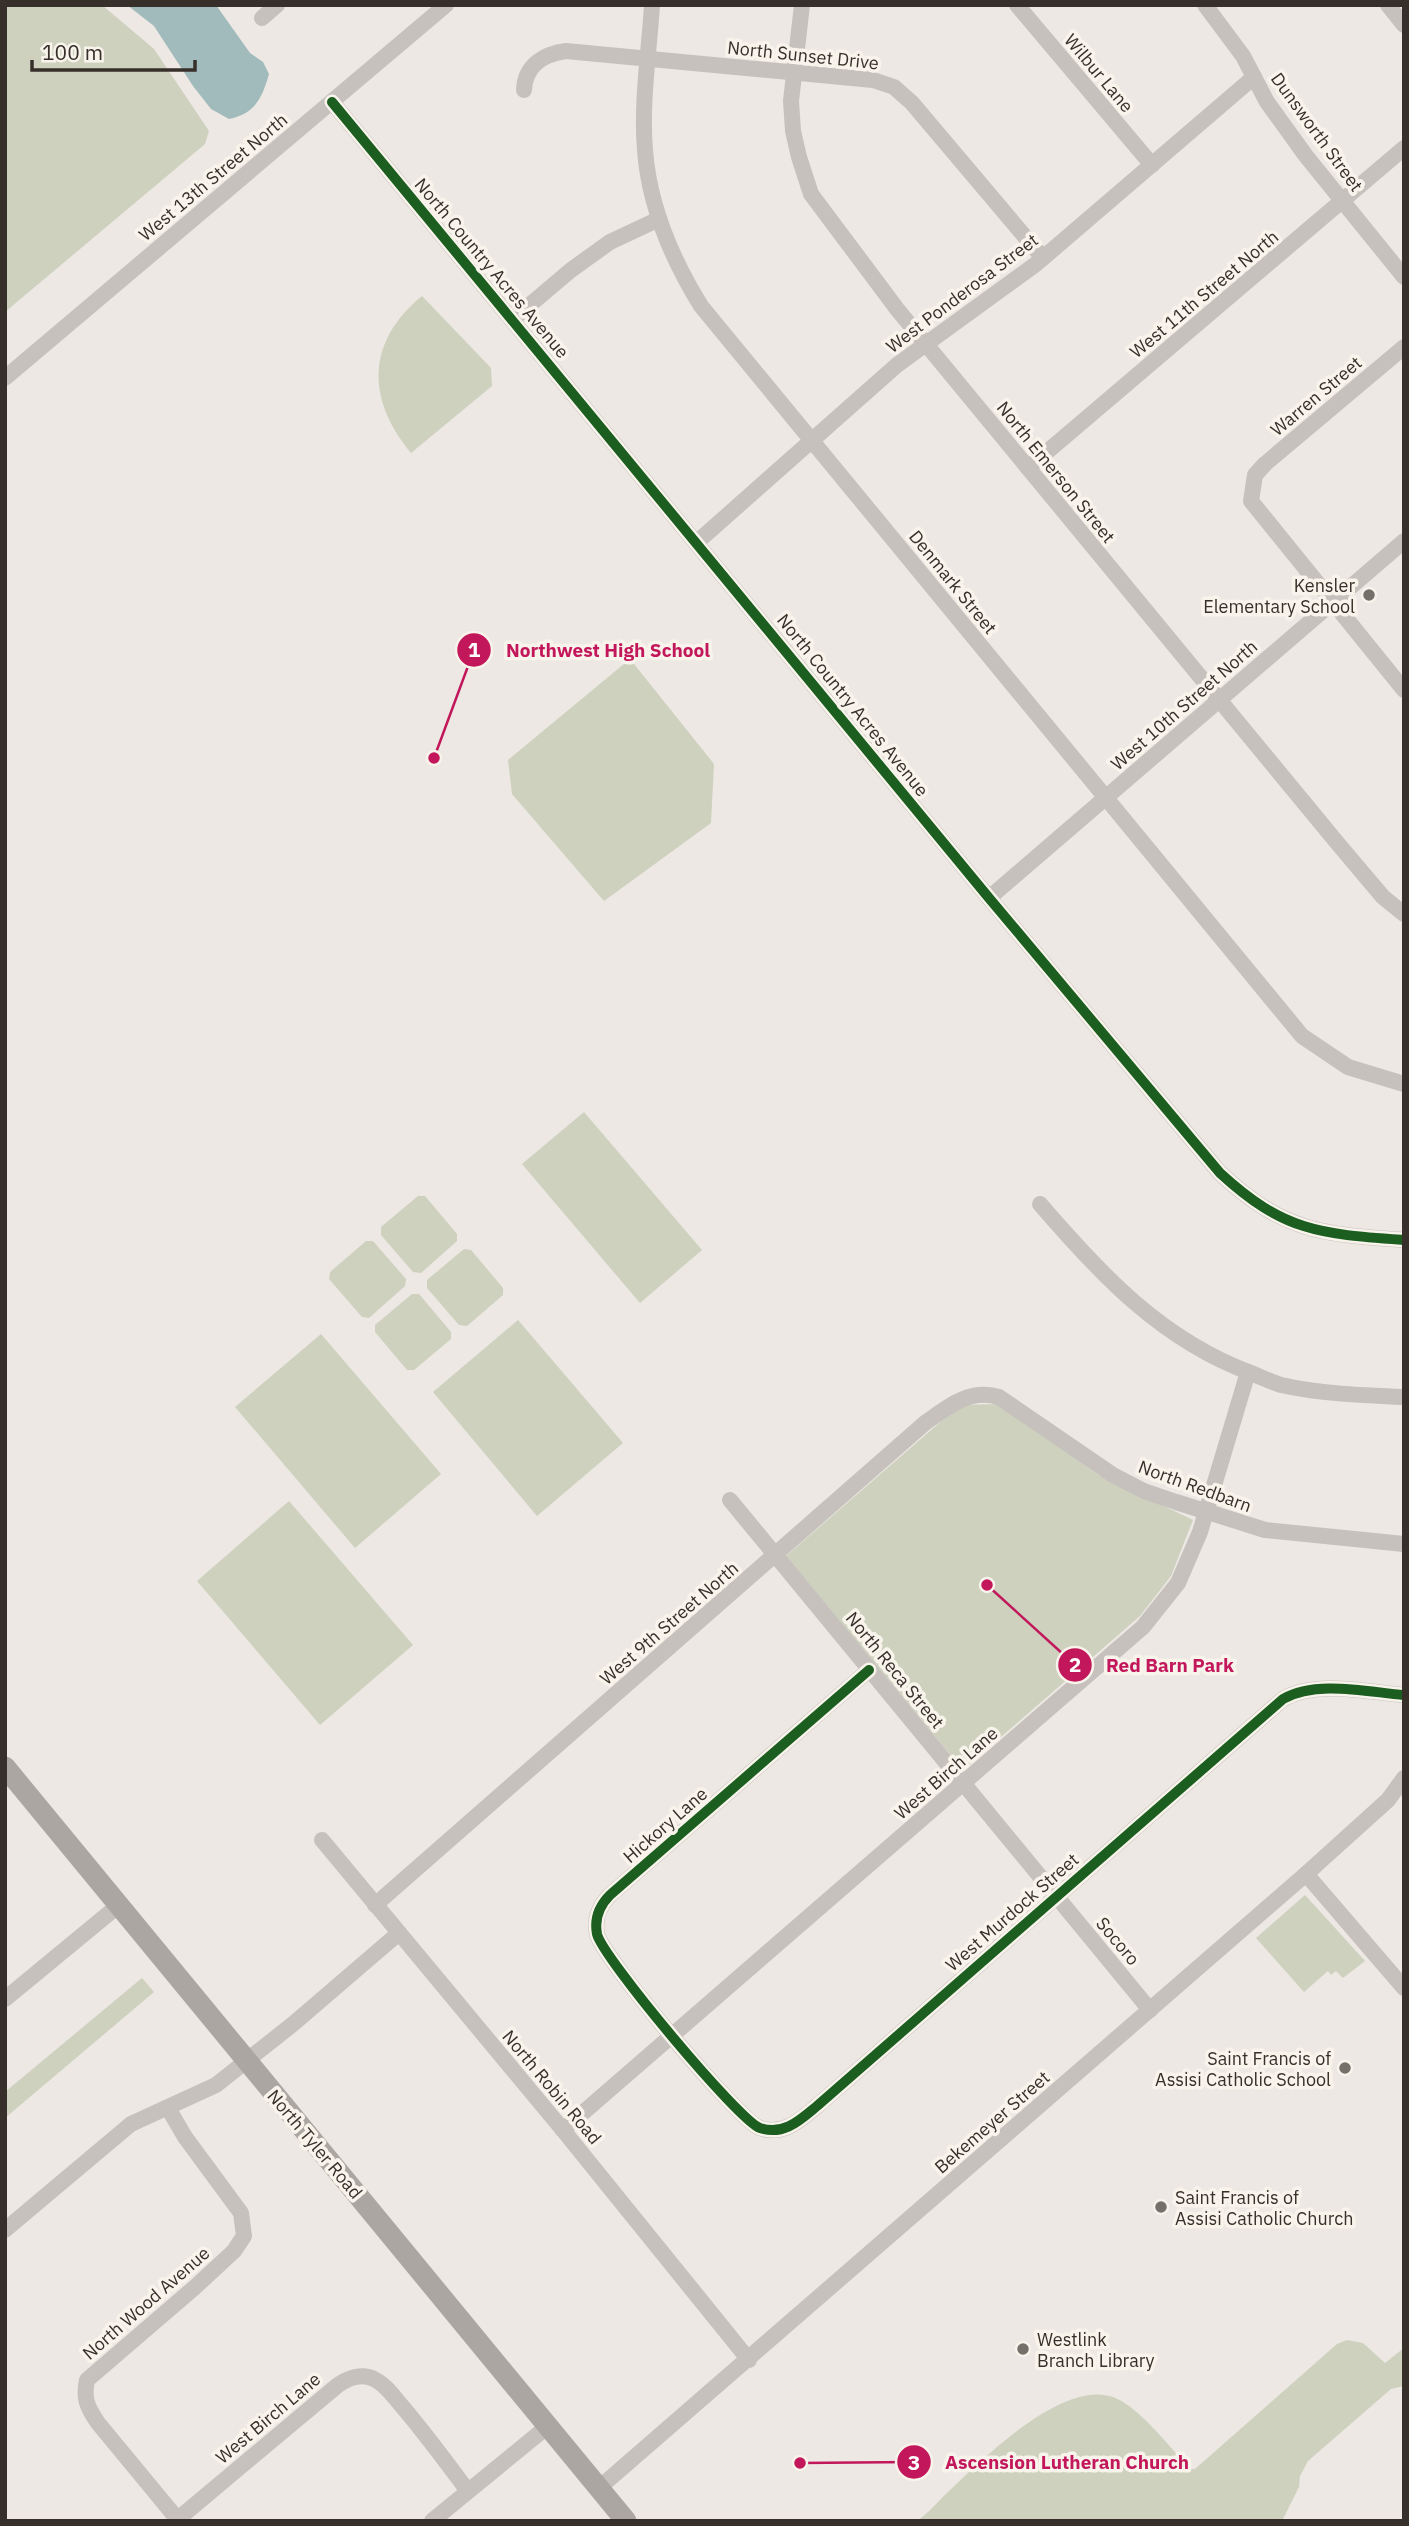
<svg xmlns="http://www.w3.org/2000/svg" width="1409" height="2526" viewBox="0 0 1409 2526" font-family="'IBM Plex Sans',sans-serif">
<rect width="100%" height="100%" fill="#ede8e3"/>
<g fill="#cdd1be">
<path d="M5,5h97l52,44 55,82 -4,13 -200,168z"/>
<path d="M422,296l69,72 1,18 -81,67c-45,-54 -45,-111 11,-157z"/>
<path d="M630,659l84,105 -3,59 -107,78 -92,-107 -4,-34z"/>
<path d="M584,1112l118,138 -62,53 -118,-139z"/>
<path d="M418,1196h7l32,38v7l-36,32 -8,-1 -32,-37v-8z"/>
<path d="M366,1241h7l33,38 -1,7 -36,32 -7,-1 -33,-38 1,-7z"/>
<path d="M464,1249l7,1 32,38v7l-36,31 -8,-1 -32,-37v-8z"/>
<path d="M412,1294h7l32,38v7l-37,31h-7l-32,-38v-7z"/>
<path d="M518,1320l105,123 -86,73 -104,-124z"/>
<path d="M321,1334l120,140 -86,74 -120,-141z"/>
<path d="M1001,1404l96,70 96,46 -22,56 -31,40 -177,154 -177,-214 174,-151z"/>
<path d="M289,1501l124,144 -93,80 -123,-144z"/>
<path d="M1305,1895l60,66 -22,17 -7,-7 -5,4 -3,-4 -24,21 -48,-54z"/>
<path d="M142,1978l12,14 -149,126v-26z"/>
<path d="M1347,2340l16,3 22,20 19,-15v38l-13,3 -83,72 -8,15 -1,11 -17,34h-365c12,-8 21,-20 31,-29 34,-32 114,-113 165,-95 27,10 57,51 77,72h5l142,-125z"/>
</g>
<path fill="#a1babc" d="M127,5h89l34,48 13,9 6,12c-7,24 -14,40 -40,45l-18,-10 -18,-23 -39,-60z"/>
<g fill="none" stroke-linecap="round" stroke-linejoin="round">
<g stroke="#c6c1bc" stroke-width="16">
<path d="M652,5c-3,48 -11,98 -7,145 4,56 27,109 56,156l601,730 46,31 56,17"/>
<path d="M802,5l-11,96 2,30 6,26 12,37 86,115 442,536 44,52 21,17"/>
<path d="M1017,5l135,160"/>
<path d="M1205,5l38,51 24,46 39,54 98,121"/>
<path d="M1388,5l16,20"/>
<path d="M262,18l15,-13"/>
<path d="M524,90c1,-25 20,-36 42,-39l307,29 21,7 18,16 131,155"/>
<path d="M332,102l657,796 231,275c64,59 100,61 184,67"/>
<path d="M512,320l59,-50 39,-28 49,-23"/>
<path d="M1404,347l-139,117 -10,11 -4,26 153,189"/>
<path d="M5,378l441,-373"/>
<path d="M1028,468l376,-320"/>
<path d="M696,543l201,-178 139,-101 218,-187"/>
<path d="M989,898l415,-357"/>
<path d="M1040,1204c61,71 122,136 211,169 10,4 20,9 30,12 41,9 81,10 123,12"/>
<path d="M730,1500l420,510"/>
<path d="M869,1670l-259,225c-10,10 -16,23 -13,39 5,23 142,187 163,194 24,8 40,-8 57,-22l466,-407c33,-19 84,-7 121,-4"/>
<path d="M322,1840l241,290 186,230"/>
<path d="M1306,1874l98,114"/>
<path d="M375,1905l550,-482c22,-16 45,-35 74,-26l114,78 31,16 32,11 89,28 139,14"/>
<path d="M5,1999l114,-94"/>
<path d="M168,2108l17,29 56,76 3,23 -10,15 -40,37 -107,92c-4,18 0,27 11,43l81,98"/>
<path d="M563,2130l580,-503 35,-44 22,-51 48,-160"/>
<path d="M5,2230l126,-106 85,-39 77,-61 106,-91"/>
<path d="M599,2488l707,-614 82,-74 16,-22"/>
<path d="M178,2519l160,-134c10,-7 24,-12 36,-6 11,5 20,18 27,26 24,28 45,57 67,86"/>
<path d="M432,2521l116,-95"/>
</g>
<path stroke="#aba6a1" stroke-width="21" d="M5,1767l621,754"/>
<g stroke="#f8f3eb" stroke-width="15">
<g id="cycleway">
<path d="M332,102l657,796 231,275c64,59 100,61 184,67"/>
<path d="M869,1670l-259,225c-10,10 -16,23 -13,39 5,23 142,187 163,194 24,8 40,-8 57,-22l466,-407c33,-19 84,-7 121,-4"/>
</g>
</g>
<use href="#cycleway" stroke="#1b5e20" stroke-width="10"/>
</g>
<g fill="#76706b" stroke="#f8f3eb" stroke-width="2.5">
<circle cx="1369" cy="595" r="7"/>
<circle cx="1345" cy="2068" r="7"/>
<circle cx="1161" cy="2207" r="7"/>
<circle cx="1023" cy="2349" r="7"/>
</g>
<g text-anchor="middle" dominant-baseline="central" stroke-width="7" stroke-linejoin="round" paint-order="stroke">
<g font-size="18" fill="#362f2a" stroke="#f8f3eb">
<text transform="translate(803 55) rotate(6)">North Sunset Drive</text>
<text transform="translate(1099 73) rotate(50)">Wilbur Lane</text>
<text transform="translate(1317 132) rotate(54)">Dunsworth Street</text>
<text transform="translate(213 177) rotate(-40)">West 13th Street North</text>
<text transform="translate(492 268) rotate(50)">North Country Acres Avenue</text>
<text transform="translate(962 293) rotate(-37)">West Ponderosa Street</text>
<text transform="translate(1204 294) rotate(-40)">West 11th Street North</text>
<text transform="translate(1316 396) rotate(-40)">Warren Street</text>
<text transform="translate(1056 472) rotate(51)">North Emerson Street</text>
<text transform="translate(953 582) rotate(51)">Denmark Street</text>
<text transform="translate(853 705) rotate(51)">North Country Acres Avenue</text>
<text transform="translate(1184 705) rotate(-41)">West 10th Street North</text>
<text transform="translate(1195 1486) rotate(20)">North Redbarn</text>
<text transform="translate(669 1623) rotate(-41)">West 9th Street North</text>
<text transform="translate(895 1670) rotate(51)">North Reca Street</text>
<text transform="translate(946 1773) rotate(-41)">West Birch Lane</text>
<text transform="translate(665 1825) rotate(-41)">Hickory Lane</text>
<text transform="translate(1012 1912) rotate(-41)">West Murdock Street</text>
<text transform="translate(1118 1941) rotate(50)">Socoro</text>
<text transform="translate(552 2087) rotate(50)">North Robin Road</text>
<text transform="translate(992 2122) rotate(-41)">Bekemeyer Street</text>
<text transform="translate(315 2144) rotate(50)">North Tyler Road</text>
<text transform="translate(146 2303) rotate(-41)">North Wood Avenue</text>
<text transform="translate(268 2418) rotate(-40)">West Birch Lane</text>
</g>
<g font-size="18" fill="#362f2a" stroke="#f8f3eb" text-anchor="end">
<text x="1355" y="585">Kensler<tspan x="1355" dy="21">Elementary School</tspan></text>
<text x="1331" y="2058">Saint Francis of<tspan x="1331" dy="21">Assisi Catholic School</tspan></text>
<text x="1175" y="2197" text-anchor="start">Saint Francis of<tspan x="1175" dy="21">Assisi Catholic Church</tspan></text>
<text x="1037" y="2339" text-anchor="start">Westlink<tspan x="1037" dy="21">Branch Library</tspan></text>
</g>
</g>
<path fill="none" stroke="#c2185b" stroke-width="2.5" d="M434 758L474 650M987 1585L1075 1665M800 2463L914 2462"/>
<g fill="#c2185b" stroke="#f8f3eb" stroke-width="2.5">
<circle cx="434" cy="758" r="7"/>
<circle cx="987" cy="1585" r="7"/>
<circle cx="800" cy="2463" r="7"/>
<circle cx="474" cy="650" r="18"/>
<circle cx="1075" cy="1665" r="18"/>
<circle cx="914" cy="2462" r="18"/>
</g>
<g font-size="21" text-anchor="middle" font-weight="bold" fill="#fff">
<text x="474" y="657">1</text>
<text x="1075" y="1672">2</text>
<text x="914" y="2470">3</text>
</g>
<g font-size="19" text-anchor="middle" font-weight="bold" fill="#c2185b" stroke="#f8f3eb" stroke-width="7" stroke-linejoin="round" paint-order="stroke">
<text x="608" y="657">Northwest High School</text>
<text x="1170" y="1672">Red Barn Park</text>
<text x="1067" y="2469">Ascension Lutheran Church</text>
</g>
<rect width="1409" height="2526" fill="none" stroke="#362f2a" stroke-width="14"/>
<path d="M32 60v10h163v-10" fill="none" stroke="#362f2a" stroke-width="3.5"/>
<text x="42" y="60" font-size="21" fill="#362f2a" stroke="#f8f3eb" stroke-width="5" paint-order="stroke">100 m</text>
</svg>
